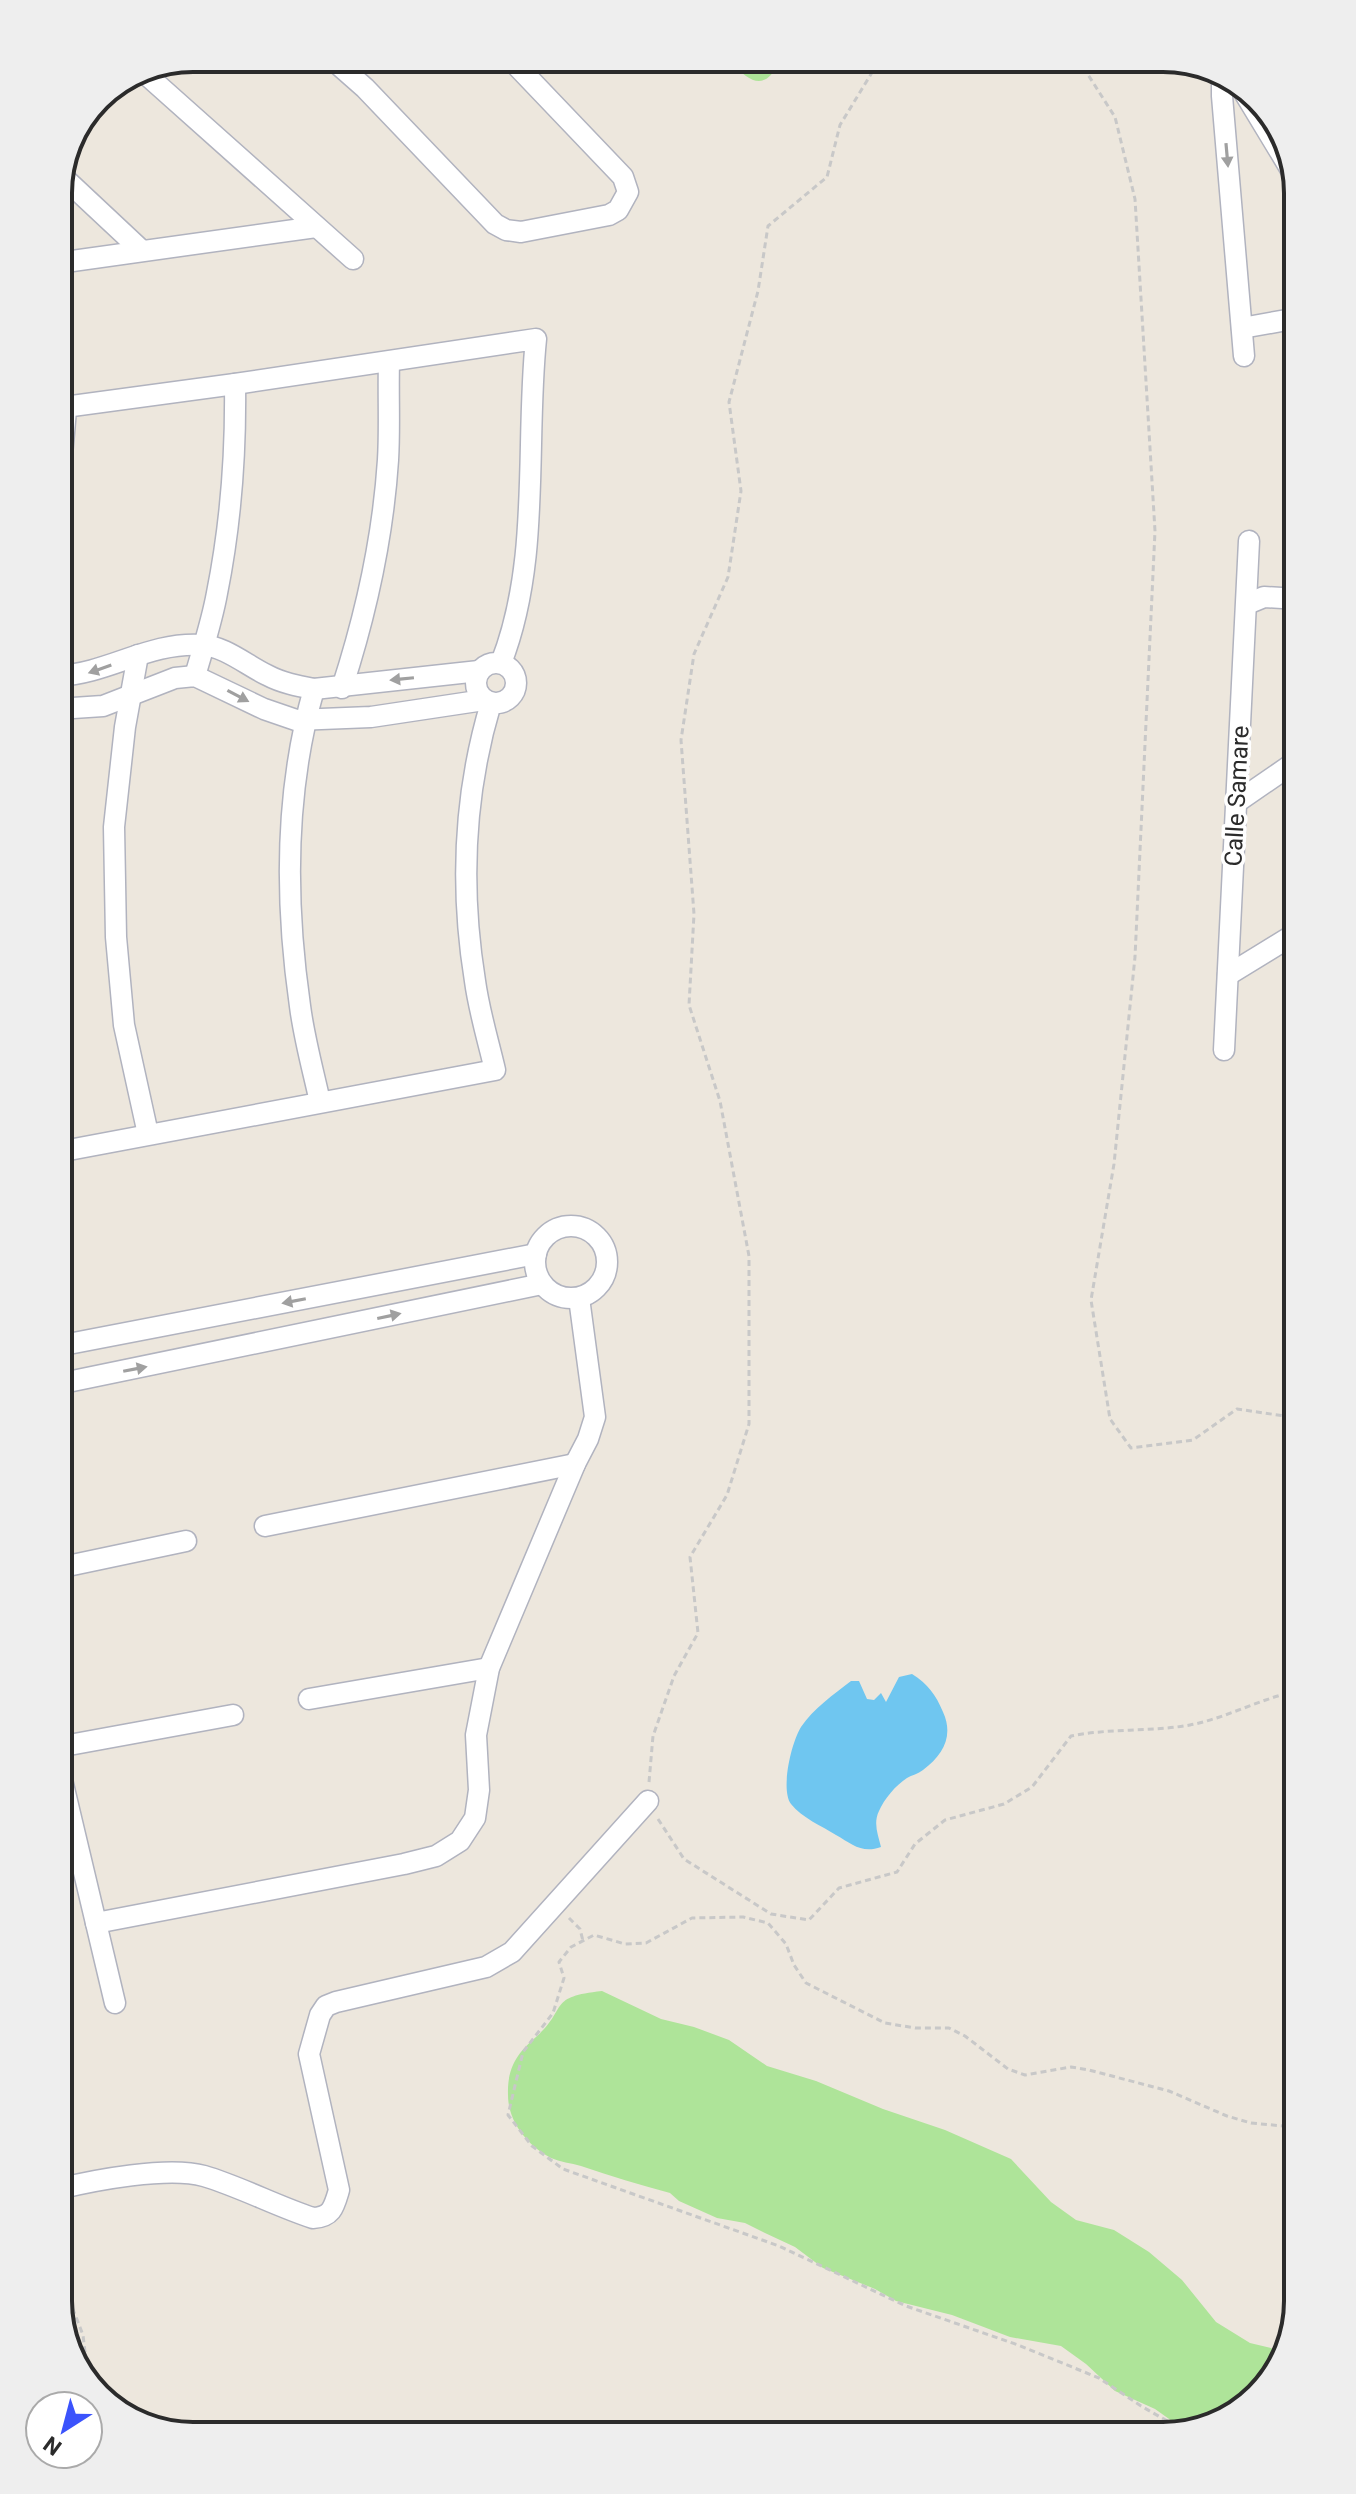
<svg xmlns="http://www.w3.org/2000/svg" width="1356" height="2494" viewBox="0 0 1356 2494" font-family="Roboto,sans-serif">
<rect width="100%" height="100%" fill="#ede7dd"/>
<g fill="#aee499">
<path d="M779,62c-13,29 -30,21 -46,1z"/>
<path d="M602,1991l59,28 33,8 35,13 38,26 49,15 67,28 62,21 66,29 40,43 25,18 38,10 35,22 33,28 34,42 34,21 21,5 10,7 -6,21 -60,50h-36l-24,-17 -40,-18 -29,-27 -25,-18 -51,-9 -58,-22 -56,-14 -21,-12 -52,-21 -28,-21 -30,-14 -20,-10 -28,-5 -38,-17 -9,-8c-30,-8 -60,-17 -89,-27 -10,-3 -21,-4 -30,-8 -23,-12 -43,-36 -43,-63 -1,-27 9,-42 28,-58 33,-29 10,-40 66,-46z"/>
</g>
<path fill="#6fc6f0" d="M912,1674c16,10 24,21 31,38 11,24 0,43 -20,58 -5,4 -11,5 -16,8 -11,7 -23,21 -28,33 -6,12 -1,24 2,36 -19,7 -29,-3 -45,-12 -14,-9 -34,-17 -45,-31 -11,-15 1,-63 10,-77 12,-18 33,-33 50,-46h8l8,18 7,1 7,-7 5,9 13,-25z"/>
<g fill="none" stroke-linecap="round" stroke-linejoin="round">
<g stroke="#b1b3bf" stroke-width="23">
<g id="minor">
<path d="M340,66l25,22 130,136 11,6 15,2 88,-17 9,-5 10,-18 -5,-15 -107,-112"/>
<path d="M140,69l213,190"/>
<path d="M1226,79l-4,5v12l22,260"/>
<path d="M1239,84l55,91"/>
<path d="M62,176l78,73"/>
<path d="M58,263l258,-36"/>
<path d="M1242,328l56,-10"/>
<path d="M58,500l8,-90 6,-4 163,-22 301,-45c-11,107 5,222 -35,324"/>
<path d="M1247,604l17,-7 34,2"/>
<path d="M138,655l-13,72 -11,100 2,110 8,88 24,109"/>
<circle cx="496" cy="683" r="20"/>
<path d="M58,676c52,-3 90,-34 143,-31 24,1 45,20 66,30 15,8 31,11 47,14l165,-18"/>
<path d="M195,676c8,-28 17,-55 22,-83 14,-70 19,-138 18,-209"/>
<path d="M342,688c24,-74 41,-151 46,-228 2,-33 0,-66 1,-98"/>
<path d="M314,689c-29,101 -29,213 -14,317 4,32 13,64 20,96"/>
<path d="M58,709l45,-3 72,-28 20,-2 69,33 32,11 75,-3 113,-17"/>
<path d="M1237,802l61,-42"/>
<path d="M1228,975l70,-43"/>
<path d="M1224,1050l25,-509"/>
<path d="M58,1152l437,-82c-7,-30 -16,-59 -20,-89 -15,-93 -11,-188 16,-278"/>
<circle cx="571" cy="1262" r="36"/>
<path d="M58,1346l478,-92"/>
<path d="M58,1384l484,-100"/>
<path d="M265,1526l310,-62"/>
<path d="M58,1568l128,-27"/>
<path d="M309,1699l180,-31"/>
<path d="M58,1747l175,-32"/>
<path d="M58,1763l57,240"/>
<path d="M96,1923l308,-59 32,-8 24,-15 15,-23 4,-28 -3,-55 13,-67 86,-204 13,-25 7,-22 -16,-119"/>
<path d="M58,2189c37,-9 110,-23 146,-13 37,11 72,30 109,42 19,-1 21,-11 26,-28l-30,-136 11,-39 6,-9 10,-4 150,-35 26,-15 136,-151"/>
</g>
</g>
<g stroke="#c8c8c8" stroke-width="3" stroke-dasharray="6 4" stroke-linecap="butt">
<path d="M1078,59l37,58 20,82 20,332 -20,426 -21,207 -23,136 19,119 21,29 62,-8 44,-31 61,9"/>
<path d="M649,1782l4,-46 21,-60 24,-43 -8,-76 37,-62 22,-71v-168l-29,-155 -31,-96 5,-91 -13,-174 13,-86 34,-77 13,-86 -12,-89 29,-111 10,-65 59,-49 13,-52 39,-64"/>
<path d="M658,1819l26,40 87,55 38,6 30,-32 58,-16 18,-28 30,-24 59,-16 28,-17 39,-51c39,-8 80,-4 119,-11 37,-7 71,-27 108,-34"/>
<path d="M569,1918l11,11 3,12"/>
<path d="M58,2271l25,64 5,42"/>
<path d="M1176,2426l-35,-20 -42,-28 -81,-33 -112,-39 -127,-60 -216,-77 -31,-23 -24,-31 15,-63 30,-39 11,-35 -5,-16 12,-15 23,-12 31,9 21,-1 46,-25 51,-1 25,6 18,21 8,21 12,18 79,40 30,5h34l16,8 43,33 17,6 46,-8 18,3 80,21 58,25 24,7 32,3 15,6"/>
</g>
<use href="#minor" stroke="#fff" stroke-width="20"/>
</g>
<defs><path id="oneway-solid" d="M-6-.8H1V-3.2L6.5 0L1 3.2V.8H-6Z" transform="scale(2)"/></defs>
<g fill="#a0a0a0">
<use href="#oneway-solid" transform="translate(1227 155) rotate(85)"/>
<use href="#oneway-solid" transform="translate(100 669) rotate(161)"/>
<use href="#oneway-solid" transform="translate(402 679) rotate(174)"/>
<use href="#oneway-solid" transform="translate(238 696) rotate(28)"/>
<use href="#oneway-solid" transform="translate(294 1301) rotate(169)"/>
<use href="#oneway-solid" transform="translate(389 1316) rotate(-12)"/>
<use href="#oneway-solid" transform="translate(135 1369) rotate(-11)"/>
</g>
<g text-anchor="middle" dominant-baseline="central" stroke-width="7" stroke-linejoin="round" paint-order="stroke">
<g font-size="24" fill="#2b2b2b" stroke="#fff">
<text transform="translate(1237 796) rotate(-87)">Calle Samare</text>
</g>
</g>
<path d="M0 0H1356V2494H0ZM193 72H1163A121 121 0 0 1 1284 193V2301A121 121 0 0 1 1163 2422H193A121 121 0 0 1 72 2301V193A121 121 0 0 1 193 72Z" fill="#eee" fill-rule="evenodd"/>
<path fill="none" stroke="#2b2b2b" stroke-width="4" d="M193 72H1163A121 121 0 0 1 1284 193V2301A121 121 0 0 1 1163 2422H193A121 121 0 0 1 72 2301V193A121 121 0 0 1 193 72Z"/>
<g transform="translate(64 2430) rotate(216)"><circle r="38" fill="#ffffff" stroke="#aaaaaa" stroke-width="2"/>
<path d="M0-6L14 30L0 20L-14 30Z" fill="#3b53fc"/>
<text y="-12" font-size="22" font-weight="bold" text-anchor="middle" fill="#2b2b2b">N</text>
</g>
</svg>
